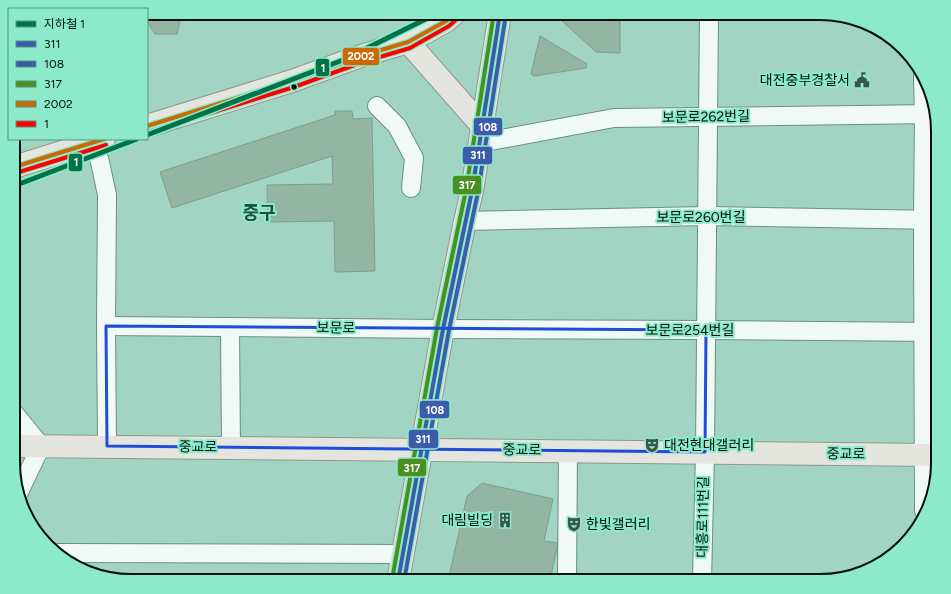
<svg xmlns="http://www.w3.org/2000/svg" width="951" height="594" viewBox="0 0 951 594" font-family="Figtree,'Noto Sans KR',sans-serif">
<rect width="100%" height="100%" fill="#a2d4c3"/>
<g fill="#94b4a4" stroke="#7b9e8d">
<path d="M147,13h50v3l-16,1 -4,17h-22l-8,-13z"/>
<path d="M560,13h60v40l-24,-1 -35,-32z"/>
<path d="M540,36l47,28 -1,4 -52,8 -3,-2z"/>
<path d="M335,111h17l1,8 19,-1 3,153 -40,1 -1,-51 -66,1 -1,-37 66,-1 -1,-28 -160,52 -12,-36 175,-57z"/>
<path d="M482,483l71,16 -9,42 14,2 -8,38h-102l19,-85z"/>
</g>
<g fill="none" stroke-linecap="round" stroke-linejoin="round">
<g stroke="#6a8f83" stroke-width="20">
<g id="minor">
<path d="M923,76l1,39 -1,106 1,290"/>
<path d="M377,106l20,20 17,32 -3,30"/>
<path d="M94,139v3l6,20 7,33 -1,131 1,120"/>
<path d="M480,143l134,-25 321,-4"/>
<path d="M465,221l242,-5 231,4"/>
<path d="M106,326l337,3 263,1 232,2"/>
<path d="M230,327l1,121"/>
<path d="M14,413l27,33 -22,46"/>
<path d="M58,553l345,1"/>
<path d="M567,581l1,-130"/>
<path d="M702,581l3,-129 4,-439"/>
</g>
</g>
<g stroke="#8e9a8a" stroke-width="24">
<g id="major">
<path d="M408,42l74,84"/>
<path d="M147,126l145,-45 69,-25 47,-14 38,-21 9,-8"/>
<path d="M14,167l90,-28"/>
<path d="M14,446l924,9"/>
<path d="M398,581l45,-252 22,-108 7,-30 28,-178"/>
</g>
</g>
<use href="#minor" stroke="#f1f9f6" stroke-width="18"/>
<use href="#major" stroke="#e4e5de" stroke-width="22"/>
<g stroke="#8ceaca" stroke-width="7">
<path id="bus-1" d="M398,581l45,-252 29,-138 28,-178"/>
</g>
<g stroke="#8ceaca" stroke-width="7">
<path id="bus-2" d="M404,581l45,-251 29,-138 28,-178"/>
</g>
<g stroke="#8ceaca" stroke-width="7">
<path id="bus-3" d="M392,580l45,-252 29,-138 28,-177"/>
</g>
<g stroke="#8ceaca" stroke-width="7">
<g id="bus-4">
<path d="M147,126l145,-45 69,-25 47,-14 38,-21 9,-8"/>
<path d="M14,167l90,-28"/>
</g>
</g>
<g stroke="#8ceaca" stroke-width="7">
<g id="bus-5">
<path d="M149,132l145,-45 69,-25 47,-14 39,-22 10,-9"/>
<path d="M16,173l90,-28"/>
</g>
</g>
<use href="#bus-1" stroke="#3d5bab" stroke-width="4"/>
<use href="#bus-2" stroke="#3d5bab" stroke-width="4"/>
<use href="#bus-3" stroke="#499020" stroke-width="4"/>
<use href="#bus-4" stroke="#cc6902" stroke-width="4"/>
<use href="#bus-5" stroke="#f00" stroke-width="4"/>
<g stroke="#8ceaca" stroke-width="8">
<g id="metro-1">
<path d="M147,135l196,-75 95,-47"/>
<path d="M14,186l123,-47"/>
</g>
</g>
<use href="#metro-1" stroke="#007448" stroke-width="5"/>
</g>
<path fill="none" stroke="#1d4ed8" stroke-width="3" stroke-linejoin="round" d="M106,326l600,4 -1,122 -598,-6z"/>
<defs>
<g id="civic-bare" transform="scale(1.2)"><path d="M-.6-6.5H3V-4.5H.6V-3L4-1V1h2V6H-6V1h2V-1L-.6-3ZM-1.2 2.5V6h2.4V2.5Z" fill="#39554b" stroke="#8ceaca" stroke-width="2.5" paint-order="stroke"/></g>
<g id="theatre-bare" transform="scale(1.2)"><path d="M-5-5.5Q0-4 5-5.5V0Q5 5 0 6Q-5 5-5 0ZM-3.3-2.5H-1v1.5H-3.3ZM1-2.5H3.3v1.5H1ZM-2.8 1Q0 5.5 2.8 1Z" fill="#39554b" stroke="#8ceaca" stroke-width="2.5" paint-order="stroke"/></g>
<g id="building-bare" transform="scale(1.2)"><path d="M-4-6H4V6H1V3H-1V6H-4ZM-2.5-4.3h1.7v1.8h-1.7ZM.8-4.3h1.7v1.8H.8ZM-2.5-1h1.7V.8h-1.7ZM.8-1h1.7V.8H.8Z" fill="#39554b" stroke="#8ceaca" stroke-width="2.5" paint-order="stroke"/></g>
</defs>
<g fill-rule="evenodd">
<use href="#civic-bare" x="862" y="80"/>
<use href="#theatre-bare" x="652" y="445"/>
<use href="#building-bare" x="505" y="520"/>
<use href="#theatre-bare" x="574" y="524"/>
</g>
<circle fill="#00110b" stroke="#8ceaca" stroke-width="1.5" cx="294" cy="87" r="3.5"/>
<g text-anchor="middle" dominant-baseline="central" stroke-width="4" stroke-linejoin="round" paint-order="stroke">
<g font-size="14" fill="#00110b" stroke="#8ceaca" text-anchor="end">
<text x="850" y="80">대전중부경찰서</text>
<text x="664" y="445" text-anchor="start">대전현대갤러리</text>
<text x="493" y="520">대림빌딩</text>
<text x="586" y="524" text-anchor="start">한빛갤러리</text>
</g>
<g font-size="14" fill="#00110b" stroke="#8ceaca">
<text transform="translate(706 117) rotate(-1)">보문로262번길</text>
<text x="701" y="217">보문로260번길</text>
<text transform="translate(336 328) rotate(1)">보문로</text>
<text x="690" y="330">보문로254번길</text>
<text transform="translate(198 447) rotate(1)">중교로</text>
<text transform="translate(522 450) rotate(1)">중교로</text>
<text transform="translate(846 454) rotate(1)">중교로</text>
<text transform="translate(703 517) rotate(-89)">대흥로111번길</text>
</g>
<g font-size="18" font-weight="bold" fill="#1d4f40" stroke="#8ceaca">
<text x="259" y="213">중구</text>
</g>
</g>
<path d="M0 0H951V594H0ZM131 20H820A111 111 0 0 1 931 131V463A111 111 0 0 1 820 574H131A111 111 0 0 1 20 463V131A111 111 0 0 1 131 20Z" fill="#8ceaca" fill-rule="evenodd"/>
<path fill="none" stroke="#00110b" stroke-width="2" d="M131 20H820A111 111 0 0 1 931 131V463A111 111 0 0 1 820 574H131A111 111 0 0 1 20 463V131A111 111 0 0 1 131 20Z"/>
<g stroke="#8ceaca" stroke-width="1.5">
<rect x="342" y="47" width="38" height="19" rx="4" fill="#cc6902"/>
<rect x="315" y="58" width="15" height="19" rx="4" fill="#007448"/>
<rect x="473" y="117" width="30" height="19" rx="4" fill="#3d5bab"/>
<rect x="462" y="146" width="31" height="19" rx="4" fill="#3d5bab"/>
<rect x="68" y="153" width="15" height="19" rx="4" fill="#007448"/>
<rect x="452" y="175" width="30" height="20" rx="4" fill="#499020"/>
<rect x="419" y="400" width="31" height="19" rx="4" fill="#3d5bab"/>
<rect x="408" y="429" width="31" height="20" rx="4" fill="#3d5bab"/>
<rect x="397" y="458" width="30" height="19" rx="4" fill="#499020"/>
</g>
<g font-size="11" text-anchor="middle" font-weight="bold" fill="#fff">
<text x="361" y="60">2002</text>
<text x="323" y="72">1</text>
<text x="488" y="131">108</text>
<text x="478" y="159">311</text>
<text x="76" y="166">1</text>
<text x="467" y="189">317</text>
<text x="435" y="414">108</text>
<text x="423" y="443">311</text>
<text x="412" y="472">317</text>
</g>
<rect x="8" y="8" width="140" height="132" fill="#8ceaca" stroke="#54937e"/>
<rect x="16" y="21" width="20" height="6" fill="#007448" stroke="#54937e"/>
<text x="44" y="28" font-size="12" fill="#00110b">지하철 1</text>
<rect x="16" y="41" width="20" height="6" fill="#3d5bab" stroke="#54937e"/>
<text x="44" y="48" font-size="12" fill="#00110b">311</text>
<rect x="16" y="61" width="20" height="6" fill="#3d5bab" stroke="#54937e"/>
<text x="44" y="68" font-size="12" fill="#00110b">108</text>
<rect x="16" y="81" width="20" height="6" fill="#499020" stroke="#54937e"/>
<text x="44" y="88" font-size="12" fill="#00110b">317</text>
<rect x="16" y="101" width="20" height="6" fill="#cc6902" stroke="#54937e"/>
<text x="44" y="108" font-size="12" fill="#00110b">2002</text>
<rect x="16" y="121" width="20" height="6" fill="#ff0000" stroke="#54937e"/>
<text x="44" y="128" font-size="12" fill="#00110b">1</text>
</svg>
